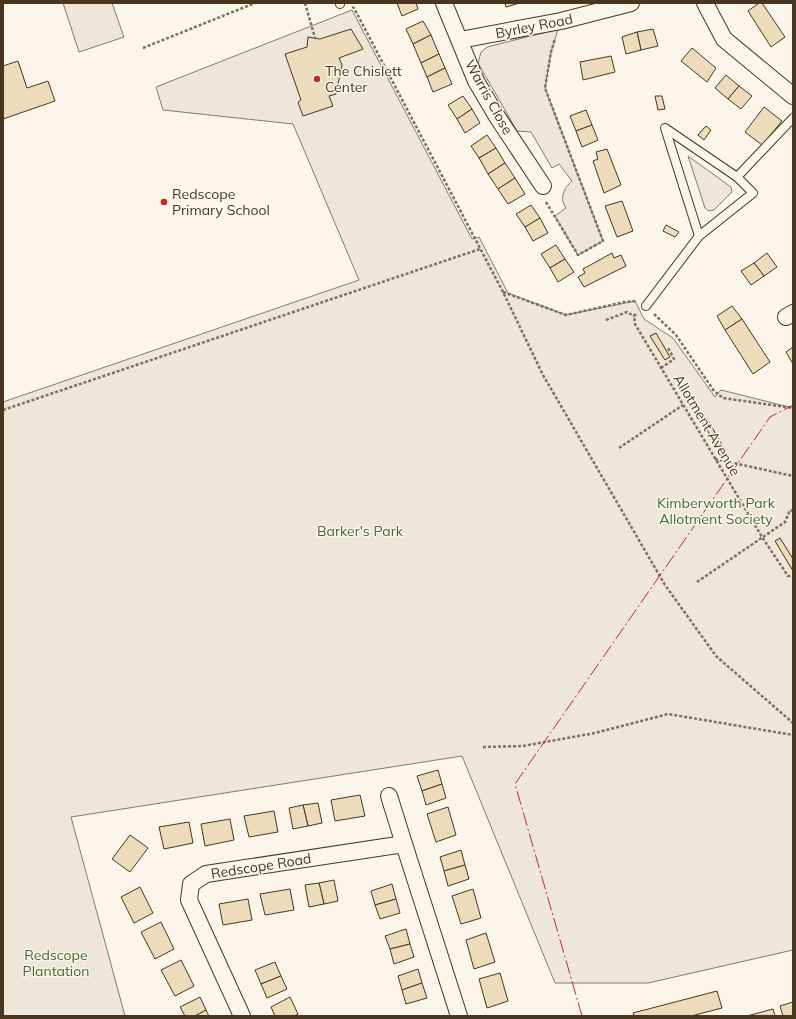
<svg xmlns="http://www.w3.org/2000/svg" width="796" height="1019" viewBox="0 0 796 1019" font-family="Mulish,sans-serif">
<rect width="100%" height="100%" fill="#fbf6e9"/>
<g fill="#ede6d9" stroke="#887966">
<path d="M63,3h49l12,34 -45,15z"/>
<path d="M352,10l120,229 7,-2 29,56 58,22 69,-14 9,18 29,19 42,59 6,-7 72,18v542l-145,33h-93l-93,-227 -391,61 54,199h-122v-614l356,-122 -66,-156 -130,-14 -7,-23z"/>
<path d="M558,29l-7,23 -6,36 58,153 -25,14 -23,-39 11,-8c-7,-10 -2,-20 6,-27l-13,-17 -7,4 -21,-36 -14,-1 -39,-68 3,-11 6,-5z"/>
<path d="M688,156l43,31 1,5 -18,18 -5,1 -4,-3z"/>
</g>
<g fill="#ecdcbc" stroke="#4a3520">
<path d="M397,3h19l2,6 -16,7z"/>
<path d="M505,3h15l-14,4z"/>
<path d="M759,3h3l23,34 -14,10 -23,-36z"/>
<path d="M423,21l8,14 -18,9 -7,-15z"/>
<path d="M351,29l12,20 -24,9 3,7 -6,29 -7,2 4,10 -30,10 -5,-14 3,-2 -16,-46 22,-7 1,-10 12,2z"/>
<path d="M653,29l5,17 -17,4 -4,-18z"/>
<path d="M637,32l4,18 -15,4 -4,-17z"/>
<path d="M431,35l8,19 -18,9 -8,-19z"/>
<path d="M692,48l24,20 -9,14 -26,-21z"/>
<path d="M439,54l6,14 -18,9 -6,-14z"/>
<path d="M611,56l4,16 -32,8 -3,-18z"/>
<path d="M18,61l9,27 21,-7 7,20 -52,18v-53z"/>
<path d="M445,68l7,16 -19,8 -6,-15z"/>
<path d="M726,75l13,11 -11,13 -13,-11z"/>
<path d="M739,86l13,10 -11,13 -13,-10z"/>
<path d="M463,96l9,13 -15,10 -9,-14z"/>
<path d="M655,96h7l3,13 -7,1z"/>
<path d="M764,107l18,14 -20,24 -17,-13z"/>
<path d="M472,109l8,14 -15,10 -8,-14z"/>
<path d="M586,110l6,15 -16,6 -6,-15z"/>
<path d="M592,125l6,15 -16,7 -6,-16z"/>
<path d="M706,126l5,4 -7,10 -6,-5z"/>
<path d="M487,135l9,13 -17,10 -8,-12z"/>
<path d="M496,148l9,15 -17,11 -9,-16z"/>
<path d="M607,149l14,36 -17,8 -11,-32 5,-2 -2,-7z"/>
<path d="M505,163l10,15 -17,11 -10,-15z"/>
<path d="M515,178l10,16 -17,10 -10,-15z"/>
<path d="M622,201l11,30 -16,6 -12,-31z"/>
<path d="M531,205l9,13 -15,9 -9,-13z"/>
<path d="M540,218l8,15 -15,8 -8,-14z"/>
<path d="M666,225l13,7 -4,5 -12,-6z"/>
<path d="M556,245l9,14 -15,9 -9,-14z"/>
<path d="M612,253l2,5 7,-3 5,11 -42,21 -6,-10 7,-4 -2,-4z"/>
<path d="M767,253l10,14 -13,9 -10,-13z"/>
<path d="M565,259l9,13 -16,10 -8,-14z"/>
<path d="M754,263l10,13 -13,9 -10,-14z"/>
<path d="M732,306l10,13 -17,11 -8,-14z"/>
<path d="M742,319l28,43 -17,12 -28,-44z"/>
<path d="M656,333l14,24 -5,3 -15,-24z"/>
<path d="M793,347v17l-7,-12z"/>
<path d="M706,417l19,33 -4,3 -20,-33z"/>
<path d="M780,538l13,21v12l-18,-30z"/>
<path d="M438,770l4,14 -20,7 -5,-15z"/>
<path d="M442,784l4,14 -20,7 -4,-14z"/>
<path d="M360,795l5,21 -30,5 -4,-21z"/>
<path d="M318,803l4,20 -14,3 -5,-21z"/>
<path d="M303,805l5,21 -15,3 -4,-21z"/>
<path d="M448,807l8,28 -20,7 -9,-28z"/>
<path d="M274,811l4,21 -29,5 -5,-21z"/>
<path d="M230,819l4,21 -29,6 -4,-22z"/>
<path d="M189,822l4,21 -29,6 -5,-22z"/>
<path d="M130,835l18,13 -18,24 -18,-13z"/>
<path d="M461,850l4,15 -21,6 -4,-14z"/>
<path d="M465,865l4,14 -21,7 -4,-15z"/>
<path d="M334,880l4,21 -14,3 -5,-21z"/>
<path d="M319,883l5,21 -15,3 -4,-22z"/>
<path d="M392,884l4,15 -21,6 -4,-14z"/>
<path d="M140,887l13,26 -19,10 -13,-26z"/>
<path d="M290,889l4,21 -29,5 -5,-21z"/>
<path d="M473,889l8,29 -20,6 -9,-28z"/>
<path d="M248,899l4,21 -29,5 -4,-21z"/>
<path d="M396,899l4,14 -20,6 -5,-14z"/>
<path d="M161,922l13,27 -19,10 -14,-27z"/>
<path d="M406,929l4,15 -20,5 -5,-13z"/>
<path d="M486,933l9,29 -21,7 -8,-29z"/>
<path d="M410,944l4,13 -20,7 -4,-15z"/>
<path d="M181,960l13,26 -19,10 -14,-26z"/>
<path d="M275,962l6,14 -20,8 -6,-14z"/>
<path d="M418,969l4,14 -20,7 -4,-14z"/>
<path d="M500,973l8,28 -21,7 -8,-29z"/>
<path d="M281,976l6,13 -20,9 -6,-14z"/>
<path d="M422,983l5,15 -21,6 -4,-14z"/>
<path d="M717,991l5,17 -31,8h-57l-1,-3z"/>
<path d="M200,997l6,13 -11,6h-10l-5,-9z"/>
<path d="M290,997l8,17 -4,2h-19l-4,-9z"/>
<path d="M793,1002v14h-10l-3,-10z"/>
<path d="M773,1009l2,7h-28z"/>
<path d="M206,1010l3,6h-14z"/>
</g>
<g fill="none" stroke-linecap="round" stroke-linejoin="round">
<g stroke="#4a3520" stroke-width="10">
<g id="service">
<path d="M340,3v1"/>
<path d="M699,236l-34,-108 72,49"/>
<path d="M646,306l53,-70 54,-43 -16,-16 56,-59"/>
</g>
</g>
<g stroke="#4a3520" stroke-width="18">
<g id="minor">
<path d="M444,3l32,78 20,34 47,71"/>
<path d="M705,3l19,36 69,57"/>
<path d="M460,40l101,-19 70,-18"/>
<path d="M786,317l7,-4"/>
<path d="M389,796l15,48"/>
<path d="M242,1016l-53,-116 2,-16 15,-10 198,-30 55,172"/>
</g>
</g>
<g stroke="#7f6f5c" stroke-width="2.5" stroke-dasharray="3 2" stroke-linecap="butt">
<path d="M305,3l10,35"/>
<path d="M352,7l2,1 149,284 40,83 122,210 51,71 77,67"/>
<path d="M143,48l112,-45"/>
<path d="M546,202l32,53 25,-14 -58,-153 6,-36 4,-13"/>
<path d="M503,292l63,23 58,-13 12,-1"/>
<path d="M636,314l-2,2 1,8 127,213 26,39h5"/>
<path d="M654,314l22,21 38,56 9,7 70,10"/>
<path d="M606,320l21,-8 7,4"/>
<path d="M661,368l13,-9 -6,-11"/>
<path d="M3,410l477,-161"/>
<path d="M619,448l64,-43"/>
<path d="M715,459l78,17"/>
<path d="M697,582l88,-60 5,-12 3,1"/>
<path d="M483,747l40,-1 72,-13 73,-19 125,21"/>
</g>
<use href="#service" stroke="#fbf6e9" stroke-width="8"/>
<use href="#minor" stroke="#fbf6e9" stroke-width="16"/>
<path stroke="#c62828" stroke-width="1" stroke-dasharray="14 3 2 3" stroke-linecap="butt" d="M582,1016l-67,-232 255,-367 23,-12"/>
</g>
<g fill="#c62828" stroke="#fbf6e9" stroke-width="1.5">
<circle cx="317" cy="79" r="4"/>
<circle cx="164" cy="202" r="4"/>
</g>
<g text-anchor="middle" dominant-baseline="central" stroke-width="3" stroke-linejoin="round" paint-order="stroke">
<g font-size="14" fill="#4a3520" stroke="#fbf6e9">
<text transform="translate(534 26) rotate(-11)">Byrley Road</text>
<text transform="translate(489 97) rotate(61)">Warris Close</text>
<text transform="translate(707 425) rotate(59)">Allotment Avenue</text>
<text transform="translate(261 866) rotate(-9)">Redscope Road</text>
</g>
<g font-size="14" fill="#4a3520" stroke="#fbf6e9" text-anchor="start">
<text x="325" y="71">The Chislett<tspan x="325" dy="16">Center</tspan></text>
<text x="172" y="194">Redscope<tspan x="172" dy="16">Primary School</tspan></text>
</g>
<g font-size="14" fill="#436837" stroke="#fbf6e9">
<text x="716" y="503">Kimberworth Park<tspan x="716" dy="16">Allotment Society</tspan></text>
<text x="360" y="531">Barker's Park</text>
<text x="56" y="955">Redscope<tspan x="56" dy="16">Plantation</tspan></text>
</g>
</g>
<rect width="796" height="1019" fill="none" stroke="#4a3520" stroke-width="8"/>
</svg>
